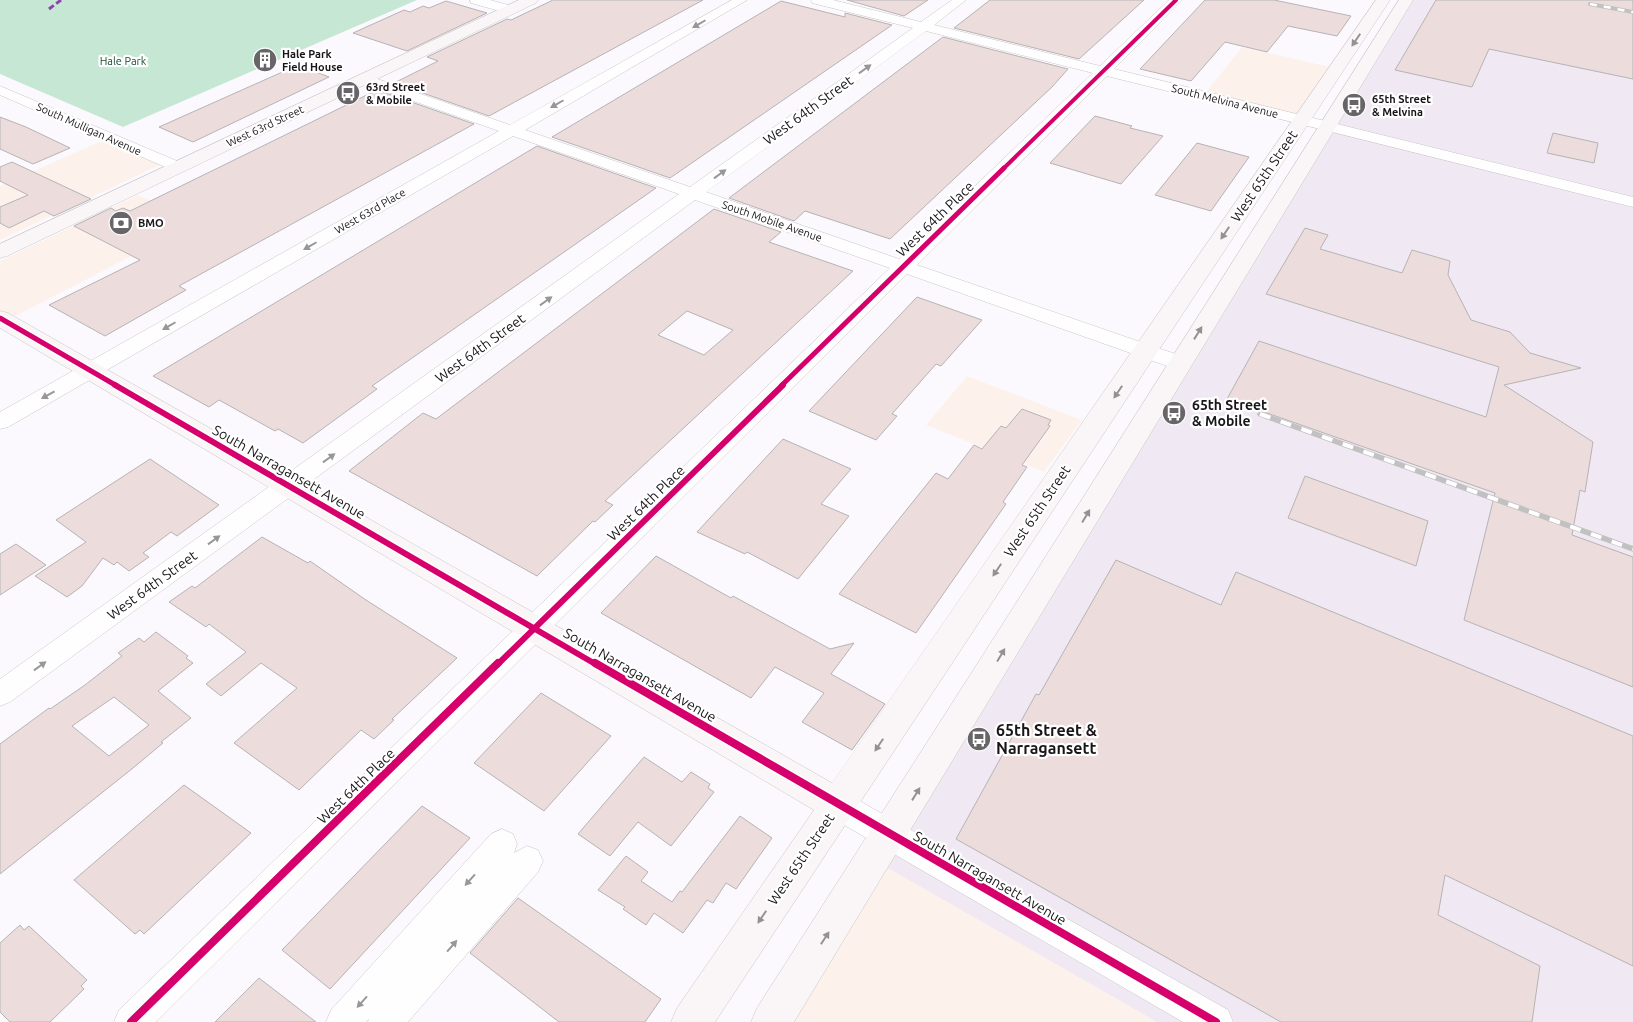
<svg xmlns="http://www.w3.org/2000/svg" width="1633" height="1022" viewBox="0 0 1633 1022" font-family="Ubuntu,sans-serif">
<rect width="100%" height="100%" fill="#fcf9fe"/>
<g fill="#fdf2eb">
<path d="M1242,47l88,20 -31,48 -93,-23z"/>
<path d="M106,139l56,25 -162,76v-54z"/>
<path d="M138,195l60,27 -198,102v-63z"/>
<path d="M967,376l115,44 -38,52 -118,-47z"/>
<path d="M886,867l271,155h-368z"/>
</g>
<path fill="#f0e8f2" d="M1411,0h222v1022h-476l-271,-155z"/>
<path fill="#c7e7d5" d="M0,0h417l-294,127 -123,-53z"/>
<g fill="#ecdcdc" stroke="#b6b3b5" fill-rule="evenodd">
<path d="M553,0h150l-214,116 -95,-33 44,-22 -11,-4 80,-38 4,1z"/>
<path d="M847,0h81l-24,16z"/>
<path d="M990,0h154l-65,59 -125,-31z"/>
<path d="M1205,0h69l77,16 -14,20 -49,-10 -21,26 -42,-10 -34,39 -51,-12z"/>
<path d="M1436,0h197v79l-144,-30 -17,38 -77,-17z"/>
<path d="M446,1l41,12 -80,38 -54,-18 51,-23 6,2 13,-6 6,2z"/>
<path d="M781,1l64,16v-4l47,12 -222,153 -118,-41z"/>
<path d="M943,37l125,32 -16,18 -162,152 -85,-28 -11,10 -65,-23z"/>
<path d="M298,65l31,12 -136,65 -34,-15z"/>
<path d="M377,90l97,34 -295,162 7,4 -81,46 -56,-31 91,-45 -66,-34 37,-18 5,3 7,-3 7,3z"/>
<path d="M1095,116l37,10 -2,2 33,8 -42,48 -71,-21z"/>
<path d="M0,117l26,10 44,21 -37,16 -33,-15z"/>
<path d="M1553,133l45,10 -4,20 -47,-10z"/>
<path d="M1197,143l52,14 -38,54 -56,-16z"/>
<path d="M537,146l119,42 -284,198 5,3 -74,54 -25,-14 -3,2 -56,-31 -10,7 -56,-31z"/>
<path d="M12,162l79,37 -37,17 -10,-5 -35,17 -9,-5v-16l28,-12 -28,-14v-14z"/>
<path d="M714,209l67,23 -12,10 84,29 -248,230 8,4 -18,17 -2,-1 -56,55 -188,-105 74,-58 13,6zM687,311l46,19 -29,25 -46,-20z"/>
<path d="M1305,228l23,7 -8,14 82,24 10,-23 38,11 -2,14 23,45 39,12 20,21 51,15 -77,17 89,57 -8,50 -5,-2 -8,45 61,22v130l-169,-67 31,-127 -268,-94 32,-58 227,76 13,-50 -233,-73z"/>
<path d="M917,297l65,23 -41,46 -5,-2 -44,50 5,2 -21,24 -67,-29z"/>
<path d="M1022,409l29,11 -3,5 2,1 -28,39 5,2 -24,35 3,2 -90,129 -77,-39 97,-121 12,6 26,-34 8,4 19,-23 5,2z"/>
<path d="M783,439l68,30 -30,35 28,12 -51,63 -51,-27 -2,2 -48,-22z"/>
<path d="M150,459l69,46 -42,31 -6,-4 -28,21 6,4 -20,14 -12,-9 -3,3 -11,-7 -21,28 -15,11 -32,-21 51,-34 -30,-22z"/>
<path d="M1305,476l123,45 -12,45 -128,-48z"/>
<path d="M262,537l46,26 2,-2 56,39 91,58 -65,61 2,1 -20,19 -13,-9 -62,60 -65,-47 63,-55 -36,-25 -40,33 -15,-12 40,-32 -37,-28 -3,3 -37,-25 23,-16 3,2z"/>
<path d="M16,544l30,21 -46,30v-41z"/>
<path d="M656,556l75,42 2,-2 97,53 24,-6 -23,31 54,30 -33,46 -50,-28 22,-29 -49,-26 -24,31 -150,-85z"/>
<path d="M1116,560l105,45 15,-33 397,164v230l-188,-91 -7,40 102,51 -8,56h-251l-325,-183 80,-145 3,1z"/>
<path d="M156,632l32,24 -2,2 7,5 -35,28 33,27 -30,24 2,1 -30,25 -133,106v-130l49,-36 1,1 35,-24 37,-29 -4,-3 21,-15 5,4zM114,697l35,28 -40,31 -37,-30z"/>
<path d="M541,693l70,43 -67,75 -70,-48z"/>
<path d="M644,757l38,25 9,-10 19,12 -2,4 6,4 -43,54 -33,-24 -28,34 -32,-22z"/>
<path d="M184,785l67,48 -107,101 -4,-4 -5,4 -61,-54z"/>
<path d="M422,806l48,32 -140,151 -48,-39z"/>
<path d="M740,816l32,22 -36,51 -10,-6 -13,20 -6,-3 -24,33 -29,-20 -8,12 -23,-16 2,-2 -27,-17 28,-34 22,16 -7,9 31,21 8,-11 2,1z"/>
<path d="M518,898l143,101 -16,23h-86l-89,-69z"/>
<path d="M20,925l4,5 5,-4 58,54 -6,6 3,3 -34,33h-40l-10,-10v-69z"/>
<path d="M259,978l57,44h-101z"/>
</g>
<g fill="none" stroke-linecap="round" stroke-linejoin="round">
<g stroke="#c8c6c9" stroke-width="1">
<g id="street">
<path d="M470,0h20l25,7 1,3 -6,4 -39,-11z"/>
<path d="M732,0h15l-222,130 165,57 223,-159 -101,-25 -1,-3h22l88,22 31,-22h14l-32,25 166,41 69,-66h13l-68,69 519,128v10l-526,-131 -190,189 270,93 3,5 -3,5 -7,2 -7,-2 -266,-94 -751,748h-42l5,-12 771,-742 -195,-68 -685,502 -10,4v-27l679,-485 -166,-58 -505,291 -8,2v-17l499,-281 -140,-49 -2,-3 2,-3h10l141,49zM926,31l167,42 -194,186 -193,-67z"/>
<path d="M0,86l184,78 2,3 -2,3h-12l-172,-75z"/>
<path d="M838,791l11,4 379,215 5,12h-50l-356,-207 -4,-10 4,-10z"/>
<path d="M502,829l11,5 4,10 -3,9 13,-7 11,4 5,11 -5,11 -130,150h-40l1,-3 -3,3h-40l5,-12 160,-176z"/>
</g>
</g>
<g stroke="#c8c6c9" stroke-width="1">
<g id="secondary">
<path d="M519,0h19l-2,3 -529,253 -7,2v-14z"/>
<path d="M1376,0h14l-675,1022h-44l6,-14 137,-198 -814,-482v-17l8,2 824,470z"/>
<path d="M1399,0h14l-619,1022h-43l6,-14 242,-378z"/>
</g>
</g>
<use href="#street" fill="#fffeff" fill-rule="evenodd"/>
<use href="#secondary" fill="#faf6f7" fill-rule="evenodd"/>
<g stroke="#c2c1c2" stroke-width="4">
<path id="rail-far1" d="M1590,4l43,8"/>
</g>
<g stroke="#c2c1c2" stroke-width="5.5">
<path id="rail" d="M1260,414l373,135"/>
</g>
<use href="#rail-far1" stroke="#fff" stroke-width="2.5" stroke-dasharray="7" stroke-linecap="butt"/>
<use href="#rail" stroke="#fff" stroke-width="4" stroke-dasharray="11" stroke-linecap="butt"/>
<path stroke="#8e44ad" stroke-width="3" stroke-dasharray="6 3" stroke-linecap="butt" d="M49,9l12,-9"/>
<g stroke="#fff" stroke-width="5.5">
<path id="cycleway-far3" d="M1003,169l173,-169"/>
</g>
<g stroke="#fff" stroke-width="8">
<g id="cycleway-far2">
<path d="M0,318l117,68"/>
<path d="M781,386l223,-218"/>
</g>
</g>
<g stroke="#fff" stroke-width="9">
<g id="cycleway-far1">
<path d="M115,385l482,280"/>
<path d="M497,665l286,-280"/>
</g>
</g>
<g stroke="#fff" stroke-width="11">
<g id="cycleway">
<path d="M595,663l621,359"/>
<path d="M131,1022l367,-359"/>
</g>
</g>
<use href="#cycleway-far3" stroke="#d6006c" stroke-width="4"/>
<use href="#cycleway-far2" stroke="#d6006c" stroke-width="5"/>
<use href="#cycleway-far1" stroke="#d6006c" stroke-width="6"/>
<use href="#cycleway" stroke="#d6006c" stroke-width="8"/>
</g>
<defs><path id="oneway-solid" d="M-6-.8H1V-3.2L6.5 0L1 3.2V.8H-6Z" transform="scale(1.25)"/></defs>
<g fill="#979698">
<use href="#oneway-solid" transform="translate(699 24) rotate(150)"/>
<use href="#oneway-solid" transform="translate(865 69) rotate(-36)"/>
<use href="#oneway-solid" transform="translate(557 104) rotate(150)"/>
<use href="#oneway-solid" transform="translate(720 174) rotate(-36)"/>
<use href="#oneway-solid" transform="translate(310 246) rotate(150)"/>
<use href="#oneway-solid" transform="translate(546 301) rotate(-36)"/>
<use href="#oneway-solid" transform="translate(169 326) rotate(150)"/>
<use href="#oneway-solid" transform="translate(48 395) rotate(151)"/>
<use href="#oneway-solid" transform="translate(329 458) rotate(-36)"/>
<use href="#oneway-solid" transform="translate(214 540) rotate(-36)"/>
<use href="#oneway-solid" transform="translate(40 666) rotate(-36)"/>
<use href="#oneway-solid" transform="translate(470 880) rotate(132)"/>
<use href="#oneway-solid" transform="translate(452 946) rotate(-49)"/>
<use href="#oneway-solid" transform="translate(362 1002) rotate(132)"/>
</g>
<g fill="#949193">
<use href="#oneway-solid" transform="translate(1356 40) rotate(124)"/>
<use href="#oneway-solid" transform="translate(1225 233) rotate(124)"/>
<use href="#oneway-solid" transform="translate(1198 333) rotate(-58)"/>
<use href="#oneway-solid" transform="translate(1118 392) rotate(124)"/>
<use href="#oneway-solid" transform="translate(1086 516) rotate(-59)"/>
<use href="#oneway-solid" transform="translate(997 570) rotate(124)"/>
<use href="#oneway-solid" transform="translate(1001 655) rotate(-59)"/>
<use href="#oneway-solid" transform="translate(879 745) rotate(124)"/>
<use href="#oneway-solid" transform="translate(916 794) rotate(-58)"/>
<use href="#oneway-solid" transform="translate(762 917) rotate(124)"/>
<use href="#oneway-solid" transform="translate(825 938) rotate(-57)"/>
</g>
<defs>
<g id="building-disc" transform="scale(1.25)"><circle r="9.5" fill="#686569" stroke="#fff"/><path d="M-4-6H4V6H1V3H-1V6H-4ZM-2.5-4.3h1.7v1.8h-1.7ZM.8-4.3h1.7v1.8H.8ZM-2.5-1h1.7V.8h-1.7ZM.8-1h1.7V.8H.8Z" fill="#fff"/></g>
<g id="bus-disc" transform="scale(1.25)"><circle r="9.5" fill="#686569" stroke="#fff"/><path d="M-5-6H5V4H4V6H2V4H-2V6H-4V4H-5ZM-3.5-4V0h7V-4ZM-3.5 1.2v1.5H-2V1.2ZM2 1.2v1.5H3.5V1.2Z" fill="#fff"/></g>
<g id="bank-disc" transform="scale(1.25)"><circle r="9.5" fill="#686569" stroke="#fff"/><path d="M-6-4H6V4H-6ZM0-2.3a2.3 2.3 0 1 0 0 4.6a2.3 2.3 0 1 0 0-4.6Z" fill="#fff"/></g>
</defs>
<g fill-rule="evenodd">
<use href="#building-disc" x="265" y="60"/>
<use href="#bus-disc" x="348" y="93"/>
<use href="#bus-disc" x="1354" y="105"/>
<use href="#bank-disc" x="121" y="223"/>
<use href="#bus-disc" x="1174" y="413"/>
<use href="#bus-disc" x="979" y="739"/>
</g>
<g text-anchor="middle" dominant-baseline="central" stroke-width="4.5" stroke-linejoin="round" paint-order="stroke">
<g font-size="11" font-weight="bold" fill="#181619" stroke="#fff" text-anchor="start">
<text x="282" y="54">Hale Park<tspan x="282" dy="13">Field House</tspan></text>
<text x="366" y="87">63rd Street<tspan x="366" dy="13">&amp; Mobile</tspan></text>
<text x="1372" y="99">65th Street<tspan x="1372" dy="13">&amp; Melvina</tspan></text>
<text x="138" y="223">BMO</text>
</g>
<g font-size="11" fill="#174b31" stroke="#fff">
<text x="123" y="61">Hale Park</text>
</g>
<g font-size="11" fill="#181619" stroke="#fff">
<text transform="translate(1225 101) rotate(14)">South Melvina Avenue</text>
<text transform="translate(265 126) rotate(-25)">West 63rd Street</text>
<text transform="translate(89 129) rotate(24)">South Mulligan Avenue</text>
<text transform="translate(370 211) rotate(-30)">West 63rd Place</text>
<text transform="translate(772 221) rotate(19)">South Mobile Avenue</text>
</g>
<g font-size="14" fill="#181619" stroke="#fff">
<text transform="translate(808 110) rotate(-36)">West 64th Street</text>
<text transform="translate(1264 176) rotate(-56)">West 65th Street</text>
<text transform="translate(935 219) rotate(-44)">West 64th Place</text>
<text transform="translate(480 348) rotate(-36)">West 64th Street</text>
<text transform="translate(289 472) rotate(30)">South Narragansett Avenue</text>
<text transform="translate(646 503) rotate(-44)">West 64th Place</text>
<text transform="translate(1037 511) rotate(-56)">West 65th Street</text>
<text transform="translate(152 585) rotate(-36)">West 64th Street</text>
<text transform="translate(640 675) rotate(30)">South Narragansett Avenue</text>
<text transform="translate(356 786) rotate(-44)">West 64th Place</text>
<text transform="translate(801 859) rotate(-56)">West 65th Street</text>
<text transform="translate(990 878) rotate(30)">South Narragansett Avenue</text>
</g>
<g font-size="14" font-weight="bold" fill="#181619" stroke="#fff" text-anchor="start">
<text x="1192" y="405">65th Street<tspan x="1192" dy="16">&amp; Mobile</tspan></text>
</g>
<g font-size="16" font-weight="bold" fill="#181619" stroke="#fff" text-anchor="start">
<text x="996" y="730">65th Street &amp;<tspan x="996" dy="18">Narragansett</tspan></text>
</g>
</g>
</svg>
